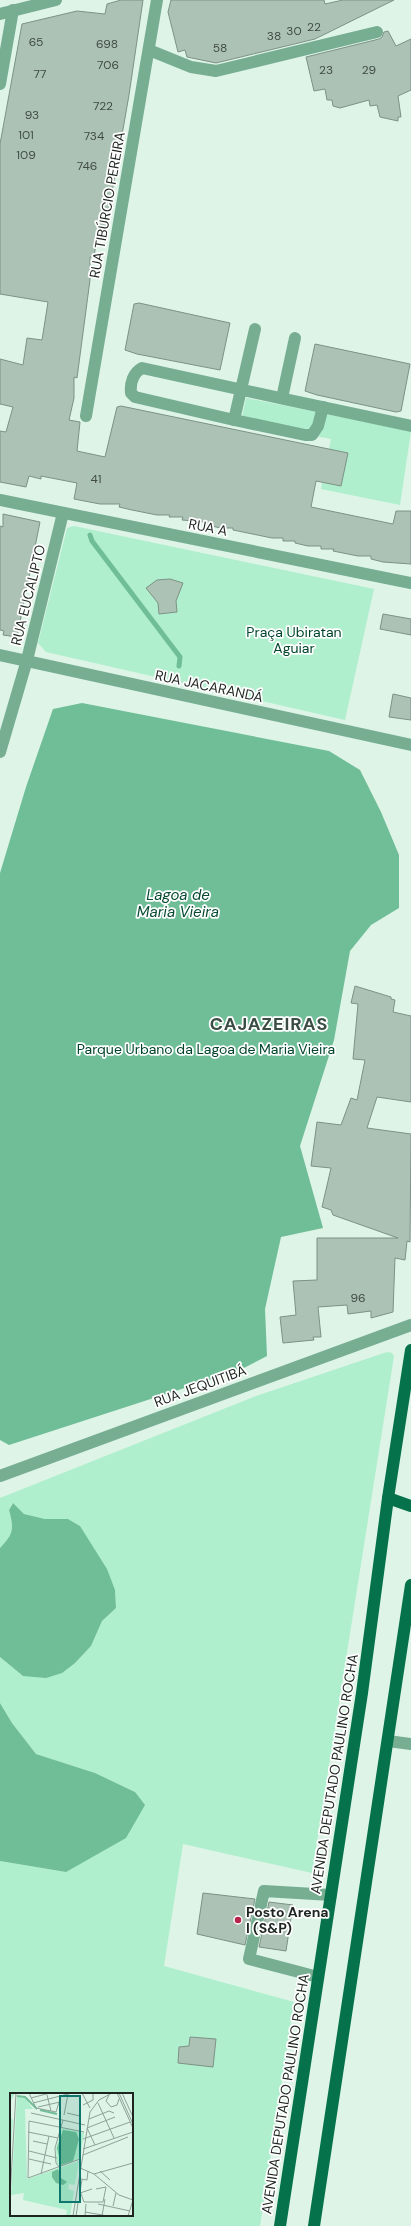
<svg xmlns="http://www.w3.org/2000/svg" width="411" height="2226" viewBox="0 0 411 2226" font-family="'DM Sans',sans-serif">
<rect width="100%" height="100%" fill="#ddf4e7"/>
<g fill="#afefcd" fill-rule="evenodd">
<path d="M246,398l165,33 -11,74 -79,-16 10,-50 -90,-17z"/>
<path d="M74,526l300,63 -29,131 -299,-68 -8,-9 29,-115z"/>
<path d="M387,1352l5,1 2,3 -82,517 -129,-29 -19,122 130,36 -34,224h-260v-365l66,11 69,-80 -40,-19 -59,-19 -24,-31 -12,-20v-46l23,19 52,-13 16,-17 11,-25 14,-13 -1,-18 -35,-64 -12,-7h-23l-21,-5 -12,-11 -3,7c5,19 5,23 -9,38v-50l256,-102zM11,2094h121v121h-121z"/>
</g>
<g fill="#6fbe97">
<path d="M82,703l247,48 31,19 21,42 18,43v53l-28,17 -21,26 -16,89 -34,106 23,82 -42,9 -16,72 2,47 -27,14 -231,75 -9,-5v-567l26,-86 27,-78z"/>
<path d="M13,1503l11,11 21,5h23l12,7 27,43 8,21 1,18 -14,13 -11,25 -16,17 -13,10 -16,5 -23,-2 -23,-19v-109c14,-15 14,-19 9,-38z"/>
<path d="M0,1703l12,20 24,31 59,19 40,19 10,13 -19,33 -60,34 -66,-11z"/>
</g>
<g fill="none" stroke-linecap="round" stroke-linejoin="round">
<path stroke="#6fbe97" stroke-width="5" d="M90,535l2,6 88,116 -1,9"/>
</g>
<g fill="#acc2b5" stroke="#7d9286">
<path d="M121,0h22l-14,95 -24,137 -7,-2 -4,27h-4v23l-13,98 -3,-1v21l-5,22 11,2 -3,29 28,6 12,-50 4,-1 227,47 -7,33 -25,-5 -5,26 82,17 3,-13h15v53l-28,-2 -12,-3v-3h-13l-25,-5 1,-2h-13v-3h-13l-13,-3v-2h-12v-3h-11l-39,-8v-2h-13l-12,-3 -3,-3 -23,-2 1,-3h-14l1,-2h-13l-25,-5 -13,-3 1,-3h-20l-26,-5 3,-16 -36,-7v3l-12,-3 -3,11 -26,-5v-51l6,1 7,-25 -13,-3v-45l23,6 4,-27 15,2 6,-38 -48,-8v-150l22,-120 55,-13 28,3 2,-10z"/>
<path d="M171,0h153l1,4 18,-4h51l-79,39 -99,24 -29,-6 -2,-7 -7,2 -10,-40z"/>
<path d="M388,31l8,15 15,-7v51l-13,6 3,21h-3v4l-18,-4 -3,-12 -7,1 -1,-6 -29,8 -7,-2 -1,-6h-5l-2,-11 -11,2 -8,-34 73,-18 3,-2 2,-5z"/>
<path d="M139,303l91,20 -10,47 -83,-16 -12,-4 9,-46z"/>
<path d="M315,344l95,20 -9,47 -5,1 -79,-17 -12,-4z"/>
<path d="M3,514l37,8 -23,115 -14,-2 1,-4 -4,-1v-104l3,1z"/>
<path d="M170,579l13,4 -7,18 1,11 -18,2 -1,-11 -12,-15 11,-8z"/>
<path d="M383,614l28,5v16l-31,-6z"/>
<path d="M393,694l18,4v22l-22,-3z"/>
<path d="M355,986l36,11v2l4,1 -2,12 18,4v86l-34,-5 -10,31 44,6 -1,108 -3,-1 -2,19 -10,-2 -2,54 -22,6v-7l-23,3 -1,-9 -29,2 3,30h-8l1,3 -31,3 -3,-26 16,-2 -3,-34 24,-1v-42h81l-65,-23 -2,-5 -9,-3 9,-39 -20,-2 6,-44 24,3 10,-27 6,2 8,-40 -12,-1 5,-55 -7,-1z"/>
<path d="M203,1893l52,6 -10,46 -48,-11z"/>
<path d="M269,1902l24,3 -7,46 -27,-4z"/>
<path d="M190,2037l26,2 -3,28 -35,-4 1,-16 10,-1z"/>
</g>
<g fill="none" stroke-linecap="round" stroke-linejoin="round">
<g stroke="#77ae92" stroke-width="12">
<path d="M0,14l56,-14"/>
<path d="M149,50l42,17 25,4 161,-39"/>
<path d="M0,84l13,-74"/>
<path d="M255,329l-21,91 -99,-23 -4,-4c-1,-10 2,-20 11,-25 90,20 179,39 269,58"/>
<path d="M282,398l13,-60"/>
<path d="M86,416l71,-416"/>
<path d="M234,420l71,15h7l6,-9 5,-19"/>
<path d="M0,500l411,83"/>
<path d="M0,655l411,90"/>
<path d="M0,752l27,-92 36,-147"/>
<path d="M0,1476l411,-151"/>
<path d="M388,1741l23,3"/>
<path d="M318,1977l-69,-18 15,-68 67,4"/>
</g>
<g stroke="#05724c" stroke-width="12">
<path d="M388,1498l23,8"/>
<path d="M280,2226l82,-533 26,-195 23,-148"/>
<path d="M314,2226l97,-641"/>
</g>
</g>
<circle fill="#b6244c" stroke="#fff" stroke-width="1.5" cx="238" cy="1920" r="4"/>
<g text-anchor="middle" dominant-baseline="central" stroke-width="3.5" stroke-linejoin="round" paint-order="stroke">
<g font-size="12" fill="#414c45">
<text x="314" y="27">22</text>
<text x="294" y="31">30</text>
<text x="274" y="36">38</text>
<text x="36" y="42">65</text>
<text x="107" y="44">698</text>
<text x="220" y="48">58</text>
<text x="108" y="65">706</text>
<text x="326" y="70">23</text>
<text x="369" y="70">29</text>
<text x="40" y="74">77</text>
<text x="103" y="106">722</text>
<text x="32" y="115">93</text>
<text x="26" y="135">101</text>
<text x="94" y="136">734</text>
<text x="26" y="155">109</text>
<text x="87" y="166">746</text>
<text x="96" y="479">41</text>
<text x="358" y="1298">96</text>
</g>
<g font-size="14" fill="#1d2520" stroke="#fff">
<text transform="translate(107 205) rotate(-80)">RUA TIBÚRCIO PEREIRA</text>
<text transform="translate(208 527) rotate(11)">RUA A</text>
<text transform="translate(28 595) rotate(-76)">RUA EUCALIPTO</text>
<text transform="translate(209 686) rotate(12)">RUA JACARANDÁ</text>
<text transform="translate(200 1386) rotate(-20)">RUA JEQUITIBÁ</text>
<text transform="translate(334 1774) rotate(-81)">AVENIDA DEPUTADO PAULINO ROCHA</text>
<text transform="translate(285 2094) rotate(-81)">AVENIDA DEPUTADO PAULINO ROCHA</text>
</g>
<g font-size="14" fill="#00442c" stroke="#fff">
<text x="294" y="632">Praça Ubiratan<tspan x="294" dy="16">Aguiar</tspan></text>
<text x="206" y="1049">Parque Urbano da Lagoa de Maria Vieira</text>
</g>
<g font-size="14" font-weight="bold" fill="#1d2520" stroke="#fff" text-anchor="start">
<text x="246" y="1912">Posto Arena<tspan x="246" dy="16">I (S&amp;P)</tspan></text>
</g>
<g font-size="15" font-style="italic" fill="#084a31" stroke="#fff">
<text x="178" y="895">Lagoa de<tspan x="178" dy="17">Maria Vieira</tspan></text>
</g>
<g font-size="18" font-weight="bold" letter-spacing="1" fill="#3a4d43" stroke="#fff">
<text x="269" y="1024">CAJAZEIRAS</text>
</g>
</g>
<g transform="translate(10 2093)">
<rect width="123" height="123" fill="#ddf4e7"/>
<path d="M0,0h5l-4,7 -1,17 3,3 -3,38zM7,3l8,2 8,11h-8l2,70 52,-18 -4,24 -6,-1 -1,5 6,2 -4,25h-4l1,-6 -44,-10 1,-7 -13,2zM52,35l22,5 -4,25 -21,8 -2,-3 -1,-15z" fill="#afefcd"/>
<path d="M53,37l13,2 3,7 -6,22 -12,4 -4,-17zM48,76l3,9 6,4 -4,3 -7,-2 -4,-6v-5z" fill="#6fbe97"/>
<path fill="none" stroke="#6fbe97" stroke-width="2" d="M7,3l8,1 12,12M30,17l17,4"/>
<path fill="none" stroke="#90a197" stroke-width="1" d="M19,0l7,15 20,4 5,-16M72,0l8,15M107,0l16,35M109,0l14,31M112,0l11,24M37,2l4,16M99,2l-3,6 5,6 6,-2 2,-6M21,5l19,-5M23,10l39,-10M88,10l16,35M73,12l10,-5v-7M28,14l22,-5M21,20l54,12M57,20l13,3M54,22l4,-21M79,26l20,-8 5,2M18,39l30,6M73,46l47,-17M23,48l14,3M85,52l-8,-17 28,-11M73,56l50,-17M19,58l28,7M73,62l45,-18M19,66l22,5M70,66l-52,19 1,-57 55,11M49,74l-3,-4 -1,-15 8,-28M70,75l14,6 25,21 14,5M90,78l10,9M31,81l8,-38M84,81l39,-11M71,86l6,1 1,-9M72,87l-2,11 4,11h19l3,-15 -10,2M70,100l12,-4M0,103l6,-103M88,111l32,7M103,113l3,-13M75,119l23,4M63,123l17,-104 9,-12 13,-7M66,123l2,-13M75,123l1,-12M92,123l3,-17M118,123l5,-16"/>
<path fill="#0f766e" fill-opacity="0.15" stroke="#0f766e" stroke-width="2" d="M50,3h20v106h-20z"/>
<rect width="123" height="123" fill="none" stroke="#1d2520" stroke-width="2"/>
</g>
</svg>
